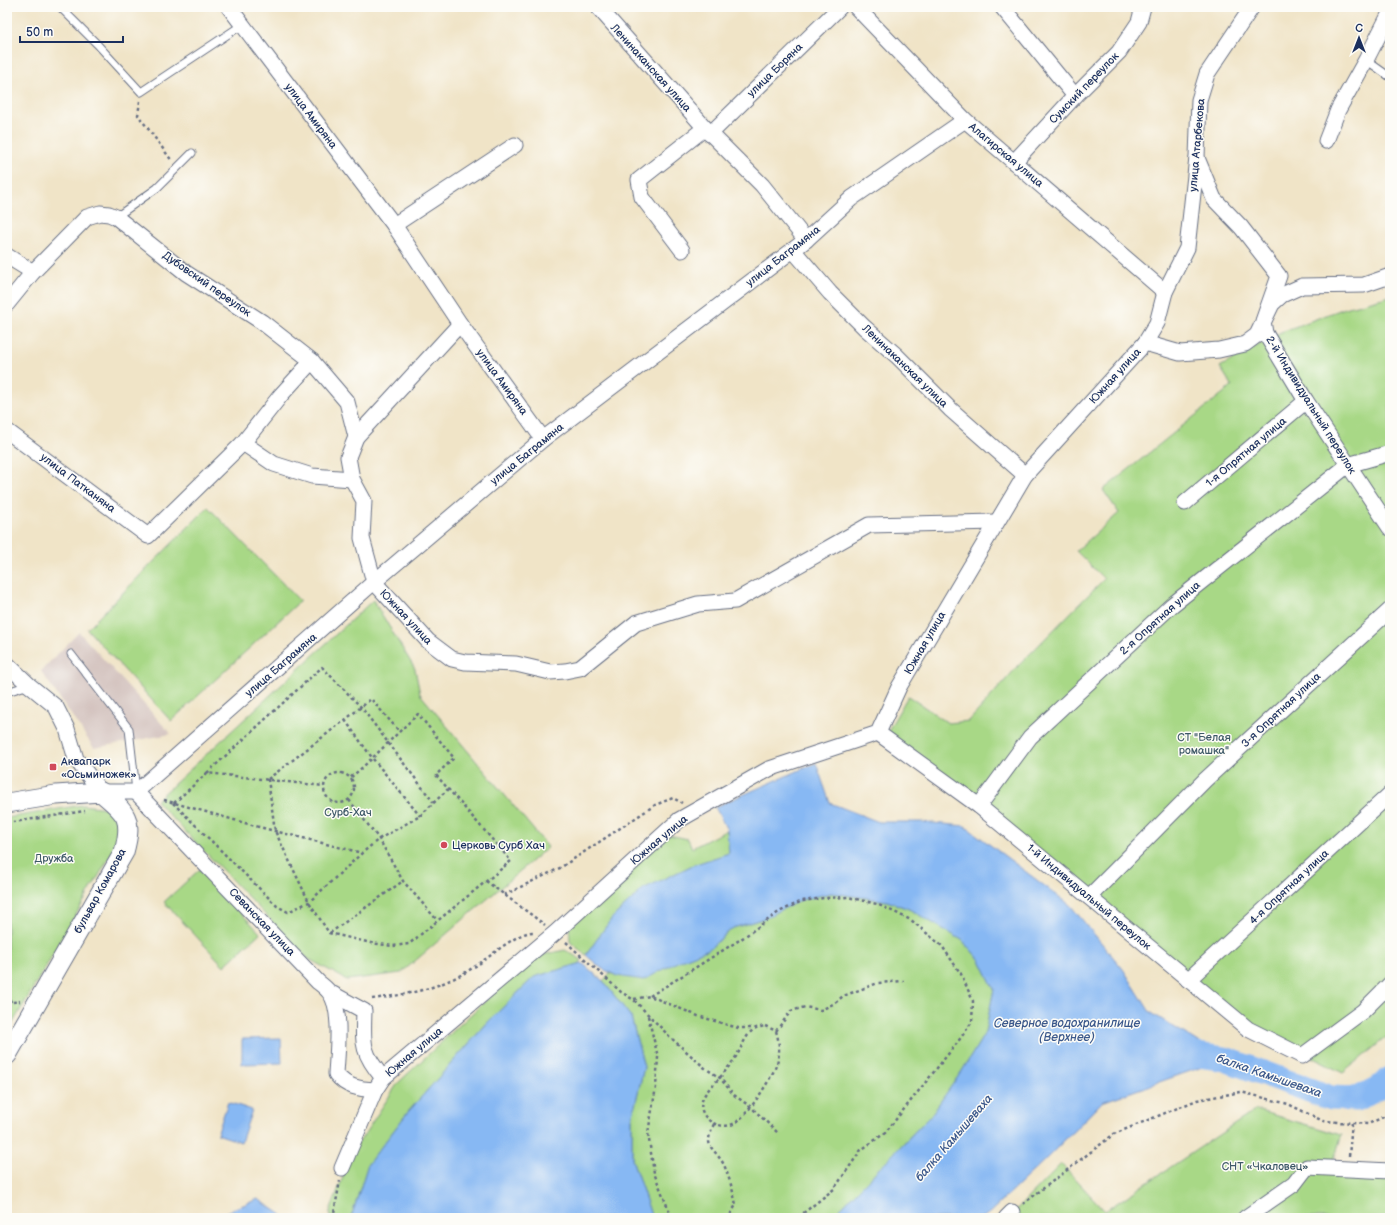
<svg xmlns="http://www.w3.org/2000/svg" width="1397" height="1225" viewBox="0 0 1397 1225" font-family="'Balsamiq Sans',sans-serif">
<rect width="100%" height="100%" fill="#fdfcf7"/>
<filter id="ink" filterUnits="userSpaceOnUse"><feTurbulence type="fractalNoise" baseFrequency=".025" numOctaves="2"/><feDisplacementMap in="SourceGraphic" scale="8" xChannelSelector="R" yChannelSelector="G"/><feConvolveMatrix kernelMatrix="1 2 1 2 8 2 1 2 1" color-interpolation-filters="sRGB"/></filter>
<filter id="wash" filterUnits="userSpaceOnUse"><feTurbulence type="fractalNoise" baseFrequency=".012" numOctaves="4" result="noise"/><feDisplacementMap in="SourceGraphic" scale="16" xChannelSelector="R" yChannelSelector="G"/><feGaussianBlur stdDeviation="0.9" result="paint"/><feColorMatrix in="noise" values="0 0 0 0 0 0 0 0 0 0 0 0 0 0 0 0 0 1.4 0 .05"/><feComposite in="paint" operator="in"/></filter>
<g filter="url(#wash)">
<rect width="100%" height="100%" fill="#f0e4c7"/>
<path fill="#d1c0bc" d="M79,632l92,102 -77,14 -53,-77z"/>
<g fill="#a8d886" stroke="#628472">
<path d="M1390,296v738l-47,39 -93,-47 -364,-292 22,-38 40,27 21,-2 49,-55 86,-87 -28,-28 43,-38 -16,-23 129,-104 -12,-19 61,-35 64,-24z"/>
<path d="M208,507l92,94 -129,120 -84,-92z"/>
<path d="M373,600l42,69 5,25 128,153 -147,126 -54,7 -40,-22 -151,-157z"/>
<path d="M82,805l26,3 7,6 6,15 -5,17 -109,187v-215z"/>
<path d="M727,830l2,23 -36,12 -50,24 -31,29 -26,37 -16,-13 -1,-18 100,-89 19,4 4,9z"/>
<path d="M200,869l60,64 -36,33 -60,-64z"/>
<path d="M831,893l56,8 22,8 53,31 18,20 14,29 -9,44 -23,38 -31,44 -100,103h-179l-20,-59v-41l12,-51 -13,-50 -28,-36 7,-8 8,3 61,-15 30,-12 24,-21 32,-10 36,-18z"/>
<path d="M565,950l17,10 -3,4 -45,13 -45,44 -81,91 -40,52 -17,54h-21v-7l22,-58 46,-70 134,-126z"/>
<path d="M1256,1110l86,25 -11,32h59v51h-382l53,-54 44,47z"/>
</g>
<g fill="#87b8f3" stroke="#5174a8">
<path d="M816,763l14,40 49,19h43l43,4 105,79 53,64 27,43 75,47 -123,43 -53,54 -65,62h-153l100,-103 31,-44 23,-38 9,-44 -14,-29 -18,-20 -53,-31 -22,-8 -56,-8 -30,7 -36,18 -32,10 -24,21 -30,12 -35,19 -27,-4 -16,-8 -15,-13 26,-37 31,-29 50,-24 36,-12 -2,-23 -12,-23z"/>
<path d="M582,963l21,18 28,36 13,50 -12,51v41l20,59h-301l17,-54 40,-52 81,-91 45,-44z"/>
<path d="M281,1038l1,25 -40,1v-25z"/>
<path d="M228,1102l24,8 -11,32 -24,-8z"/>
<path d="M258,1199l24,16 -3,3h-53v-6z"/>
</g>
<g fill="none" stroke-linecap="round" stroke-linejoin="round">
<path stroke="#87b8f3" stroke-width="25" d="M1191,1054l34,5 106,39 26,1 27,-14 6,-6"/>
</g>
</g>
<g filter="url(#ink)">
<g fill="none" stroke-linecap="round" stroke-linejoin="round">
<g stroke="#666e83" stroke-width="9">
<g id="service">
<path d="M62,9l35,35 44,48 101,-67"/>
<path d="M1366,60l24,17"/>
<path d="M116,217l41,-29 35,-35"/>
<path d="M71,654l58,75 7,62"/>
<path d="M7,692l22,-7"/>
</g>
</g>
<g stroke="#666e83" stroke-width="17">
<g id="minor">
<path d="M229,7l165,218 66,99 83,115"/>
<path d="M598,7l107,121 57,57 44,55"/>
<path d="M856,7l109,113 200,172"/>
<path d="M1002,7l73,89"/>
<path d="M710,134l130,-127"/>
<path d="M1326,141l12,-31 28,-50 24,-47"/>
<path d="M1197,158l17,41 27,28 38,49 -16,45 2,12 41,68 84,127"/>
<path d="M1014,162l61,-66 44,-44 20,-30 4,-15"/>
<path d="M394,225l121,-80"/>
<path d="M682,250l-40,-53 -3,-17 66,-52"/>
<path d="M793,250l37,43 34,34 33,29 53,53 75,66"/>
<path d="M7,256l26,16"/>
<path d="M7,304l26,-32 54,-55 13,-4 9,1 7,3 70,56 76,49 50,39 35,41 9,35"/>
<path d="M460,324l-104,113 -8,20 4,22 12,22 -2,37 12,44 54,59 24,18 13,3 51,2 34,8 15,-1 15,-3 56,-45 62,-19 37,-3 134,-76 127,-3"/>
<path d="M1145,343l35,10 39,-3 26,-6 12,-9 15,-31 10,-9 20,-9 62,-1 26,-9"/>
<path d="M7,431l141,105 95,-93 38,-48 31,-34"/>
<path d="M243,443l31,21 38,12 40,3"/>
<path d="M1185,503l121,-102"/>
<path d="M7,664l22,21 27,22 11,22 9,30 25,33h35l238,-210 169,-143 263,-199 46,-42 113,-78"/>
<path d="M878,733l101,73 269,223 54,27 61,-45 27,-27"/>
<path d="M136,792l182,190c4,3 8,6 11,10 14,16 8,62 7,82 10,13 23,15 39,16"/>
<path d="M979,806l51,-69 142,-132 176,-140 42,-12"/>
<path d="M1089,897l116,-117 185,-170"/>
<path d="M1188,980l202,-186"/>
<path d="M331,993l33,18c-1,33 -3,41 19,67"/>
<path d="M342,1168l33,-78 8,-12 172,-145 124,-113 90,-51 109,-36 21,-46 126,-212 120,-132 12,-20 8,-31 22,-44 10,-91 2,-57 8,-26 45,-67"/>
<path d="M1006,1218l6,-6"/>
<path d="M1245,1218l49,-34 13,-17 83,4"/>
</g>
</g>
<g stroke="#666e83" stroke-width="21">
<path id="tertiary" d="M7,803l49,-8 45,-3c26,21 32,27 23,60l-117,203"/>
</g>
<g stroke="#666e83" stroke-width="2.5" stroke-dasharray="3 3" stroke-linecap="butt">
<path d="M140,101l-2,14 34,46"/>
<path d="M345,720l28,39 47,57"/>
<circle cx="339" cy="788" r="15"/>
<path d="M207,773l115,-106 39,40 73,96"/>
<path d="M268,779l7,52 34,71 20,31 42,10 22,3 16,-2 102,-83 -75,-86 18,-17 -36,-44c-23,21 -44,44 -68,64"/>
<path d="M268,779l77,-59 26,-21 28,32"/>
<path d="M164,800l95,27 103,26"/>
<path d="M349,800l30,39 24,42 34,39"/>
<path d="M173,803l104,103 11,6 21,-10 53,-49 17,-14 41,-23 28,-27"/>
<path d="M174,803l33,-30 117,13"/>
<path d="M7,823l78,-12"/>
<path d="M486,881l59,44"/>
<path d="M504,895l56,-27 95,-63 18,-7 9,5"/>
<path d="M330,933l73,-52"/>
<path d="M566,942l55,50 13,8 36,37 35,31 15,10 14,17 17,12 28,27"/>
<path d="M7,994l4,8"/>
<path d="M650,996l91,-57 38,-27 23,-11 22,-3 24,-1 29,7 34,16 31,26 19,28 12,27 -1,21 -15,21 -72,90 -24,17 -27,39 -37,29"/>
<path d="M372,999c42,-5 78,-13 112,-39 12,-8 36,-29 50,-28"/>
<path d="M634,999l16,-3 48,20 40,12h16"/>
<path d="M7,1003l13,-2"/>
<path d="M648,1016l10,41 -2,30 -8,46 6,40 16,40 5,5"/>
<path d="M765,1026l11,5c3,10 4,19 2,29 -3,14 -32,59 -45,64 -16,7 -38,-8 -30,-26 3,-8 18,-20 23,-28 4,-5 8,-10 11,-15 5,-8 8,-19 16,-25 3,-3 8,-3 12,-4z"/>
<path d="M776,1031l15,-20 14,-4 16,3 14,-7 8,-7 35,-13 26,-2"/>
<path d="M714,1124c-11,24 -2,21 9,39 5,10 11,31 13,42l-8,13"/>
<path d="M1349,1156l3,-34"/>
<path d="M1023,1204l91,-70 83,-34 44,-8 47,12 35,17 45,3 22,-10"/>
<path d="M333,1218l7,-37"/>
</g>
<use href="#service" stroke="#fff" stroke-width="7"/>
<use href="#minor" stroke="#fff" stroke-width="15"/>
<use href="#tertiary" stroke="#fff" stroke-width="19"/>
</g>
</g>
<g fill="#d1495b" stroke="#fdfcf7" stroke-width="1.5">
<rect x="49" y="763" width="8" height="8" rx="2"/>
<circle cx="444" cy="845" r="4"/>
</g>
<g text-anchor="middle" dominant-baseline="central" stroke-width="3" stroke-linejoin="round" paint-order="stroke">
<g font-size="11" fill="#1b2f5e" stroke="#fdfcf7">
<text transform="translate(651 68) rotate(48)">Ленинаканская улица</text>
<text transform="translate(775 70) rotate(-44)">улица Боряна</text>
<text transform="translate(1084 88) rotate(-46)">Сумский переулок</text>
<text transform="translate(311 116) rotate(53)">улица Амиряна</text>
<text transform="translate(1197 145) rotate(-85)">улица Атарбекова</text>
<text transform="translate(1006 155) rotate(40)">Алагирская улица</text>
<text transform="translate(783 256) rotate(-38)">улица Баграмяна</text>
<text transform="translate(207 284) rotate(35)">Дубовский переулок</text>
<text transform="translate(905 366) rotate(44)">Ленинаканская улица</text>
<text transform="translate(1115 376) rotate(-48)">Южная улица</text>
<text transform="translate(502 382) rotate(54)">улица Амиряна</text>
<text transform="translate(1311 405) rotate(58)">2-й Индивидуальный переулок</text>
<text transform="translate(1246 452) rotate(-40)">1-я Опрятная улица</text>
<text transform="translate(527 454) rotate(-39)">улица Баграмяна</text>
<text transform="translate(78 483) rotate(37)">улица Патканяна</text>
<text transform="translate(406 617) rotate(47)">Южная улица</text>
<text transform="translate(1160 618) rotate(-42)">2-я Опрятная улица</text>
<text transform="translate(925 643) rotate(-60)">Южная улица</text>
<text transform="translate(281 665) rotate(-41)">улица Баграмяна</text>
<text transform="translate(1281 710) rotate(-43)">3-я Опрятная улица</text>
<text transform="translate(659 840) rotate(-40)">Южная улица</text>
<text transform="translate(1289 887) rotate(-43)">4-я Опрятная улица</text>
<text transform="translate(100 891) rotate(-61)">бульвар Комарова</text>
<text transform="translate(1089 897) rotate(40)">1-й Индивидуальный переулок</text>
<text transform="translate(262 922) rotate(46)">Севанская улица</text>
<text transform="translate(414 1052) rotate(-40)">Южная улица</text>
</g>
<g font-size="11" fill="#3e5968" stroke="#fdfcf7">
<text x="1204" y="737">СТ "Белая<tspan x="1204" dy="13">ромашка"</tspan></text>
<text x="348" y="812">Сурб-Хач</text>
<text x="54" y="858">Дружба</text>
<text x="1265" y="1166">СНТ «Чкаловец»</text>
</g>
<g font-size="11" fill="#1b2f5e" stroke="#fdfcf7" text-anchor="start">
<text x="61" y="761">Аквапарк<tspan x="61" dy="13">«Осьминожек»</tspan></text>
<text x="452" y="845">Церковь Сурб Хач</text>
</g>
<g font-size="12" font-style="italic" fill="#3b588b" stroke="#fdfcf7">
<text x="1067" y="1023">Северное водохранилище<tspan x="1067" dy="14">(Верхнее)</tspan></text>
<text transform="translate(1269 1076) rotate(19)">балка Камышеваха</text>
<text transform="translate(954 1138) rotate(-49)">балка Камышеваха</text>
</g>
</g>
<rect width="1397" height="1225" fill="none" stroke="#fdfcf7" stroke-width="24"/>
<g transform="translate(1359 38)" stroke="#fdfcf7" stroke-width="3" paint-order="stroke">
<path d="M0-3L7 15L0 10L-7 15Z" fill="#1b2f5e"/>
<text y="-6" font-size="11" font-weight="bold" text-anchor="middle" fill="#1b2f5e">С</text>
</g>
<path d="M20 36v6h103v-6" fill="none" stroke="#1b2f5e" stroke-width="2"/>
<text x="26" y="36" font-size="12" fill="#1b2f5e" stroke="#fdfcf7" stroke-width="3" paint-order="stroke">50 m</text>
</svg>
